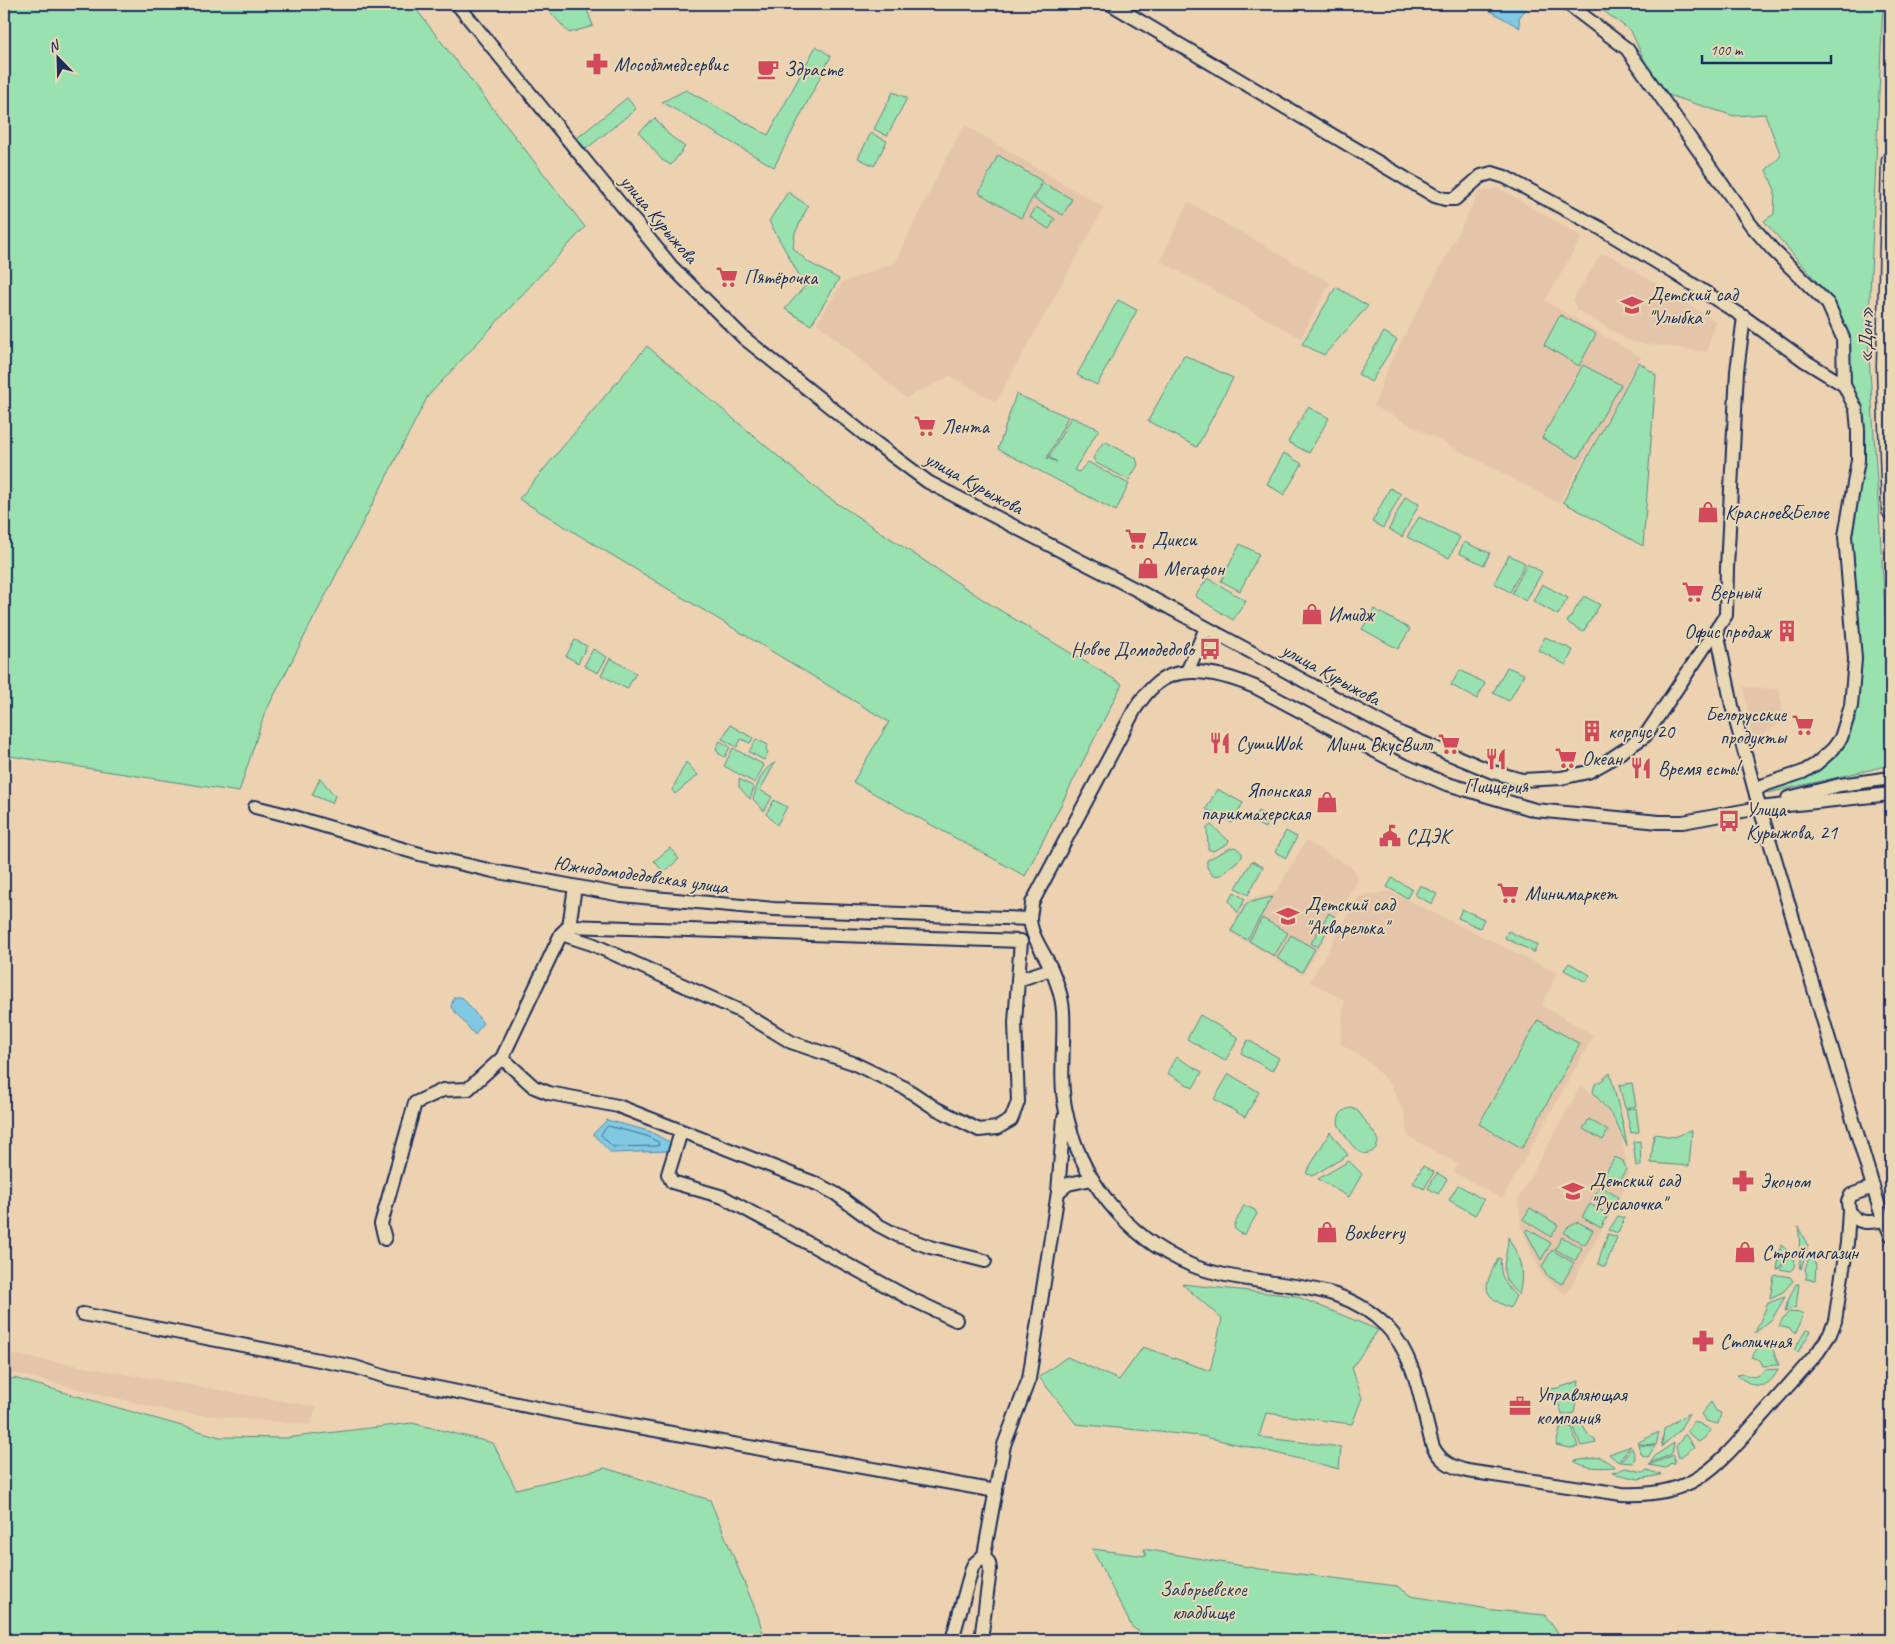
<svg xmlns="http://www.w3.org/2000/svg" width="1895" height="1644" viewBox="0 0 1895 1644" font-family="Caveat,sans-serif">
<rect width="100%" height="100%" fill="#ecd2b1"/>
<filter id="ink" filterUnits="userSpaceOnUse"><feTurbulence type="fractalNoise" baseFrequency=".02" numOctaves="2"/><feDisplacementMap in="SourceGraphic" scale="10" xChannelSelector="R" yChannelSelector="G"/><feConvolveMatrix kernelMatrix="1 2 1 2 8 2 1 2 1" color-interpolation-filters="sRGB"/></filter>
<g filter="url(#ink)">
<g fill="#e4c5a9">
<path d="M965,125l139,83 -108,194 -46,-26 -44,22 -89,-75 25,-40 53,-21 50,-102z"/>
<path d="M1499,188l83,49 -37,64 96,56 -82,146 -185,-97 14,-39 92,-176z"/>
<path d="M1188,202l142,81 -29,55 -141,-77z"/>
<path d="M1600,255h10l105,66 -8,31 -75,-10 -55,-32 -4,-10z"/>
<path d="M1744,687l35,2 5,32 -32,20z"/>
<path d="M1306,841l48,28 4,11 -55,95 -74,-44 18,-31 28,-7z"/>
<path d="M1389,891l168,82 -15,33 52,29 -92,164 -48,-27 4,-8 -50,-28 -4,-24 -14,-28 -22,-23 -27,-17 3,-44 -34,-18 49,-86z"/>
<path d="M1581,1085l13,10 18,23 10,23 6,29v12l-62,113 -24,-19 -21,-49 -3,-28z"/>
<path d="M4,1347h6v7l307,53 -7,18 -132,-12 -164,-40 -10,4z"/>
</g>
<g fill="#99e1af" stroke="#5a8886">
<path d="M4,4h408l173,223 -157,169 -164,319 -25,77 -235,-37z"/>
<path d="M543,4h42l8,22 -24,7z"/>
<path d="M1594,4h289l-15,335 23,367v59l-123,28 -2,-4 49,-17 27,-33 13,-83 -9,-45 13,-182 -10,-38 -3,-55 -20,-44 -62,-71 10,-7 1,-24 -9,-20 15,-14 -16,-42 -31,2 -72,-23 -15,-27 -16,-35z"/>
<path d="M816,46l15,10 -57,111 -112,-65 24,-12 82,45z"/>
<path d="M893,92l14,6 -20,38 -13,-7z"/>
<path d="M627,98l9,11 -50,40 -9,-11z"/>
<path d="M655,118l13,16 17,13 -14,18 -9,-5 -23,-28z"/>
<path d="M871,133l16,8 -13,25 -16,-8z"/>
<path d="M998,155l44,26 -21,37 -42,-25z"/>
<path d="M1043,183l29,16 -9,16 -29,-16z"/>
<path d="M788,192l20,14 -13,27 -2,15 15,14 31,17 -28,46 -26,-16 20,-23 -36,-65z"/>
<path d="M1036,207l19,12 -6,10 -19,-12z"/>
<path d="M1336,287l32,19 -44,49 -22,-11z"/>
<path d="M1118,300l19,10 -40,75 -20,-10z"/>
<path d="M1560,315l36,19 -17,32 -35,-21z"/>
<path d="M1384,332l13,8 -26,42 -13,-8z"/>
<path d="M647,346l176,148 170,112 129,78 -97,192 -172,-94 36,-60 -370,-223z"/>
<path d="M1184,355l49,23 -36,69 -49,-26z"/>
<path d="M1639,362l17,13 -13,171 -80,-44z"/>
<path d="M1583,365l38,20 -43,73 -36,-20z"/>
<path d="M1016,394l52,23 -21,41 10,4 -8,-5 22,-40 28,12 -25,41 5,2 9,-10 41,22 -13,27 -118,-62z"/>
<path d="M1308,407l21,11 -20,35 -21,-11z"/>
<path d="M1104,441l32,17 2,7 -9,15 -33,-17 -3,-5z"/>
<path d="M1284,453l18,11 -18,31 -17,-11z"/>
<path d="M1390,488l11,6 -18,34 -11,-6z"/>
<path d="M1405,497l14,7 -17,33 -13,-8z"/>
<path d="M1419,517l41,20 -11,21 -42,-21z"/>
<path d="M1464,542l26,11 -6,12 -25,-12z"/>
<path d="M1240,544l19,10 -19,37 -19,-10z"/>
<path d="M1509,555l16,8 -15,29 -16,-9z"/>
<path d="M1527,564l15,8 -16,29 -14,-8z"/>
<path d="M1208,578l38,23 -13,19 -38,-24z"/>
<path d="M1542,584l26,14 -10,17 -25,-14z"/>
<path d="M1584,596l16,9 -17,27 -16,-10z"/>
<path d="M1374,609l36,20 -12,20 -36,-20z"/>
<path d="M1545,637l28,13 -7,15 -28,-15z"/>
<path d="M575,640l12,6 -9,17 -12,-7z"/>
<path d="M593,649l14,8 -9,16 -14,-7z"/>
<path d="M610,658l26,15 -9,16 -26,-14z"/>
<path d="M1507,667l17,7 -15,27 -16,-8z"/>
<path d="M1460,670l25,13 -8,16 -26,-14z"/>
<path d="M730,725l23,13 -3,5 -9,-4 -4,8 -15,-8z"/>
<path d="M756,739l12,6 -2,3 2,5 -4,7 -15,-8z"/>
<path d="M720,741l10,6 -5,10 -6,-3 -3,-6z"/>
<path d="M733,748l31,17 -9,18 -31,-17z"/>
<path d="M686,762l12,13 -23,19 -3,-4z"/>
<path d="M775,763l-15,27 12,7 -8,14 -11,-12c4,-14 9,-31 22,-36z"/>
<path d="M320,778l15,18 -3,7 -20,-8z"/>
<path d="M739,779l15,8 -4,12 -11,-12z"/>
<path d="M1217,789l26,14 -11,20 -26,-14z"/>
<path d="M774,800l13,7 -10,18 -11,-11z"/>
<path d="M1258,811l12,7 -5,10 -13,-7z"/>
<path d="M1211,825l18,16 -2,3 -14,7 -5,-2v-3l-1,-18z"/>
<path d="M1286,831l11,6 -11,21 -11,-6z"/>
<path d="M1235,847l7,6v4l-21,18 -8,1 -6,-9v-7l23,-12z"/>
<path d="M670,848l9,11 -15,13 -10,-11z"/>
<path d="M1252,861l11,6 -15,28 -12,-7z"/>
<path d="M1392,878l20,11 -5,9 -20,-11z"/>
<path d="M1420,885l17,9 -5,10 -17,-9z"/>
<path d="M1234,892l11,7 -7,14 -9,-12z"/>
<path d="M1272,897l-25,43 -16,-9 16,-28z"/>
<path d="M1462,909l22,10 -4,9 -22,-10z"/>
<path d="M1329,913l6,4 -17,30 -7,-4z"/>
<path d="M1262,918l26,15 -14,23 -25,-15z"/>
<path d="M1508,931l29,14 -3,7 -29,-14z"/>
<path d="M1291,935l24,14 -13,23 -25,-14z"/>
<path d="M1569,963l21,12 -4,7 -22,-12z"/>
<path d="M1200,1015l39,23 -14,23 -38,-22z"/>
<path d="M1538,1020l42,24 -58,104 -43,-24z"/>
<path d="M1248,1040l31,18 -7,13 -31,-18z"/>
<path d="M1176,1057l26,15 -9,16 -26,-15z"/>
<path d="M1610,1073l13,51 4,22 -14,-29 -20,-25 2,-8 6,-3z"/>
<path d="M1229,1074l30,18 -14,25 -31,-18z"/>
<path d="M1632,1083l4,23 -11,2 -6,-23z"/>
<path d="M1352,1108l6,3 20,27c0,6 -1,11 -7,14 -14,8 -25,-17 -32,-26 -3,-10 3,-17 13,-18z"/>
<path d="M1636,1108l3,24 -8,1 -5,-24z"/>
<path d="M1589,1119l19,12 -5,9 -20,-11z"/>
<path d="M1687,1131h5l-3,35 -38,-3 3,-29c16,1 18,7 33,-3z"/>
<path d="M1330,1132l18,23 -36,21 -6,-3z"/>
<path d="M1640,1141l1,25h-5l-3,-24z"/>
<path d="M1615,1157l8,4 3,8 -9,16 -14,-8z"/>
<path d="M1349,1161l13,13 -13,23 -31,-18z"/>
<path d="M1423,1166l11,6 -10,17 -11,-6z"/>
<path d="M1437,1173l10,6 -9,15 -10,-6z"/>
<path d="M1458,1185l26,15 -9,15 -26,-15z"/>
<path d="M1600,1186l18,11 -7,13 -19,-11z"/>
<path d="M1590,1204l18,11 -7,13 -19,-11z"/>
<path d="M1244,1205l11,5 2,4 -12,20h-4l-6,-5 -1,-3z"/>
<path d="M1530,1208l28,17 -7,12 -28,-18z"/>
<path d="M1618,1216l6,2 -6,15 -9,-3z"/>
<path d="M1578,1222l15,8 -8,15 -21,-12 3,-5z"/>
<path d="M1798,1227l10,19 -7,23c-3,-14 0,-27 -3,-42z"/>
<path d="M1528,1229l23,14 -10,17 -15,-28z"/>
<path d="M1608,1234l9,3 -12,30 -7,-3 3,-11z"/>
<path d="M1508,1237c12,21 17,33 11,58 -25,-21 -11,-34 -11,-58z"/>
<path d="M1562,1237l20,11 -7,13 -20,-12z"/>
<path d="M1781,1245l9,8 -12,16h-1z"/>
<path d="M1552,1250l22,13 -12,21 -16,-9 -4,-9z"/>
<path d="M1791,1254l5,12 -6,5 -10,-2z"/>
<path d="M1810,1255l6,10 -1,15 -10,-1 2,-3 -2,-7z"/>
<path d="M1498,1258l3,1c-3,14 5,28 15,37l-6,12c-32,-14 -25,-22 -12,-50z"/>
<path d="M1779,1275l11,2 3,4 -10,11 -13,6 4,-22z"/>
<path d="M1182,1284l114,12 82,34 -26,38 10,30 -10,26 -86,-11 -7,24 82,10 -2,22 -55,-14 -83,-19 -125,-12 -37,-47 28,-20 52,23 24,-33 67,24 12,-52z"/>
<path d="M1796,1284h3l-3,23 -11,4 3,-10z"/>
<path d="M1785,1297l-13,22 -17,14 13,-30z"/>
<path d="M1789,1312l14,1 -3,11 -5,10 -5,-5 -11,-3 4,-8z"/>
<path d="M1806,1330l5,1 -13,21 -4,-2z"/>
<path d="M1762,1343l11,7 6,15 -16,1 -3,-6 -9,-3z"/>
<path d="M1778,1369c-10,23 -25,19 -41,6l7,-1c8,4 15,4 20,-4z"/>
<path d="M14,1378l206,59 65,1 127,-15 81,20 23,46 89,-21 105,32 48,116 7,24h-761v-258z"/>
<path d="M1579,1381l-5,32 -12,2c-1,-11 -9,-19 -20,-22v-3l16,-2z"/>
<path d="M1711,1402l5,9 5,2 -3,11 -12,-3 -5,-7z"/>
<path d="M1689,1413l-10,18 -18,16 2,-8 1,-10z"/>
<path d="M1695,1421l16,9 -4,6 -8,6 -13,-11z"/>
<path d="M1582,1425l7,11 6,4 1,3 -15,3 -7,-19z"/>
<path d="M1572,1427l6,20 -8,1 -14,-3 4,-16z"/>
<path d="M1659,1432l-3,13 -18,-1 -1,-1z"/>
<path d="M1685,1434l9,13 -15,11 -3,-11z"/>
<path d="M1674,1443l-2,10 -2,2 -20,8 6,-8z"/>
<path d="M1638,1445l17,1 -7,11 -6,-2z"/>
<path d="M1631,1446l-13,16 -9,-8z"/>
<path d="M1632,1448l3,9 -2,6 -13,-1z"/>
<path d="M1674,1455l1,8 -6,1 -3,4 -17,-3z"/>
<path d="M1600,1457l15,10c-14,1 -29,2 -41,-6z"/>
<path d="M1626,1468l17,4 4,-2 14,5 -23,4 -26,-6z"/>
<path d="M1092,1549l54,7 -2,-7 116,20 137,17 14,10 83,14 51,5 18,25h-412l-19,-13z"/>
</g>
<g fill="#81c8e2" stroke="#588bad">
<path d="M1478,4h49l1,2 -9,12 1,10z"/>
<path d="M454,997h8l21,26 -8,12 -24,-28z"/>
<path d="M607,1120l42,11 22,12 -4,8 -56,2 -18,-19z"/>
</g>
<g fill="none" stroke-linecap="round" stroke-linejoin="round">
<path stroke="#446c93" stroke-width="1" d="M608,1126l39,10 11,6 1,3 -2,1 -44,1 -12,-12z"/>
<g stroke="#1b2f5e" stroke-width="16">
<g id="minor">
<path d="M457,4l215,263 72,71 125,100 59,44 207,107 267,145 91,38 29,8 39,-2 27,-6 18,-10 39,-26 81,-121 1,-47 10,-197 7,-54"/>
<path d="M1111,4l324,192 10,3h10l26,-23 11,-3 13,4 95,51 73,44 71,45 61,44 39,24"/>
<path d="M1568,4l59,45 124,176 22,25 55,54 15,34 1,47 12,24 2,21v30l-13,76 10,123 -4,47 -10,32 -8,11 -17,15 -13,8 -39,13 -7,4 -1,6 124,415 11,25"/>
<path d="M1717,631l15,75 24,89"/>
<path d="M1187,672l19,-44"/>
<path d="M1788,798l52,-13 51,-7"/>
<path d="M255,807l36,9 132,39 70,16 128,24 153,14 256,10"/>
<path d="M569,926l6,-39"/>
<path d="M561,934l31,10 148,67 51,31 62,21 52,25 30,20 44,22 18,-2 14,-8 7,-18 -3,-79 3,-43"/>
<path d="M502,1058l32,29 15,6 69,13 199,78 19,10 42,31 19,10 33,12 55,14"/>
<path d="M681,1132l-13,42 4,8 51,15 184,100 49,23"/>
<path d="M1058,1192l10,-8 24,-5"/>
<path d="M1849,1210l-1,-8 3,-7 22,-8"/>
<path d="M1884,1220c-14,3 -28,5 -35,-10l-2,33 -12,78 -5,13 -12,18c-20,23 -41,46 -61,69 -43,49 -65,76 -135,73l-155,-23c-15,-4 -26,-9 -34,-24 -12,-39 -15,-88 -46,-120 -38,-39 -83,-39 -133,-47 -21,-3 -44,-7 -63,-15 -66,-28 -113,-88 -126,-158 -6,-32 0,-64 -2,-96 -1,-16 -7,-32 -14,-47 -7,-14 -18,-29 -19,-45 0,-5 2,-11 2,-16l103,-194c6,-9 12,-17 20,-24 27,-24 71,-10 100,2l135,72 54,24 91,27 124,12h24l76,-14 132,-14"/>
<path d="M385,1239l-4,-15 34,-121 28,-13 25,-1 34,-31 59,-124 8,-8 452,15 -3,39 33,-11"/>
<path d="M83,1314l272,53 34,11 182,37 425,76"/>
<path d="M952,1640l20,-72 2,-4 10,-9 20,-110 25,-66 29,-187 6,-75"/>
<path d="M981,1640l9,-70 -1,-7 -5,-8"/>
</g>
</g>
<g stroke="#1b2f5e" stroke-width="21">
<path id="highway" d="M1891,160l-5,206 5,144"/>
</g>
<use href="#minor" stroke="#ead7b4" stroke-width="12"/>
<use href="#highway" stroke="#ead7b4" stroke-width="18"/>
</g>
</g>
<defs>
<g id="pharmacy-bare" transform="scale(1.725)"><path d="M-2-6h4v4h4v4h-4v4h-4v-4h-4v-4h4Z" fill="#d1495b" stroke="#ead7b4" stroke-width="2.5" paint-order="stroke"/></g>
<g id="cafe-bare" transform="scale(1.725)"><path d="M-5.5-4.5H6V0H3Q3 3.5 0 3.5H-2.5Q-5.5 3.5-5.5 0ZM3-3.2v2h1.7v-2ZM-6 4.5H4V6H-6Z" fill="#d1495b" stroke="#ead7b4" stroke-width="2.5" paint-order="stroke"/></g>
<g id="supermarket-bare" transform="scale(1.725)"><path d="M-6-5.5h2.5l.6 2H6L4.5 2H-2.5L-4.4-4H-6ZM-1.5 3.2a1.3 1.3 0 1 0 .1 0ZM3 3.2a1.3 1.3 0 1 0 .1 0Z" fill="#d1495b" stroke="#ead7b4" stroke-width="2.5" paint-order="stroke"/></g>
<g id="school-bare" transform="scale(1.725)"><path d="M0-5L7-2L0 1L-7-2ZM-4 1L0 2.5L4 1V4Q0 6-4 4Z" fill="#d1495b" stroke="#ead7b4" stroke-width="2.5" paint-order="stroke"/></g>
<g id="shop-bare" transform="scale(1.725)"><path d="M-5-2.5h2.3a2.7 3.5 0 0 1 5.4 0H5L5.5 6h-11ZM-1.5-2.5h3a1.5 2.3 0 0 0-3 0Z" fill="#d1495b" stroke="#ead7b4" stroke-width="2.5" paint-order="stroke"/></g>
<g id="building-bare" transform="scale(1.725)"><path d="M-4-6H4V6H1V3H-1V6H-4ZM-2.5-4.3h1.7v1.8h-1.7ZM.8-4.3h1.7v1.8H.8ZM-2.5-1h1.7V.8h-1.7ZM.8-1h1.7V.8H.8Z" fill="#d1495b" stroke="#ead7b4" stroke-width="2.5" paint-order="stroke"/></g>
<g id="bus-bare" transform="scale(1.725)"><path d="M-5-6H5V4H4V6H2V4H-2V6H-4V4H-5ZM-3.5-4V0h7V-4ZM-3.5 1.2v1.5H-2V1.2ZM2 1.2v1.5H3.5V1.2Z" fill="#d1495b" stroke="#ead7b4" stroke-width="2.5" paint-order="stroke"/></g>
<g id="restaurant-bare" transform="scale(1.725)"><path d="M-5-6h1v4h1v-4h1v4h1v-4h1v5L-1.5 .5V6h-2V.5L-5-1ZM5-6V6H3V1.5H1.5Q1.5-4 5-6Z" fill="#d1495b" stroke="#ead7b4" stroke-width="2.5" paint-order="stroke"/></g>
<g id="civic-bare" transform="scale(1.725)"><path d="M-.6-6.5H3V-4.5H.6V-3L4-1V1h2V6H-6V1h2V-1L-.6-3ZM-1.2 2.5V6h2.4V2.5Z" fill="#d1495b" stroke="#ead7b4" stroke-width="2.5" paint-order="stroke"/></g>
<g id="office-bare" transform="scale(1.725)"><path d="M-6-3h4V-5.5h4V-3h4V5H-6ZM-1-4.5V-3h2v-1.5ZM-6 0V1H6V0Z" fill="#d1495b" stroke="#ead7b4" stroke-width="2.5" paint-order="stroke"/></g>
</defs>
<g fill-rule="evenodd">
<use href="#pharmacy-bare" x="597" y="64"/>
<use href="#cafe-bare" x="768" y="69"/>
<use href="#supermarket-bare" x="727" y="277"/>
<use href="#school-bare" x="1632" y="305"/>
<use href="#supermarket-bare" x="925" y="426"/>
<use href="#shop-bare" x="1708" y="512"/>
<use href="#supermarket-bare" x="1136" y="539"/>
<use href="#shop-bare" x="1148" y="568"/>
<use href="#supermarket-bare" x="1693" y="592"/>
<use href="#shop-bare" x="1312" y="614"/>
<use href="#building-bare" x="1787" y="631"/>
<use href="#bus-bare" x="1210" y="649"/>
<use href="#supermarket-bare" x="1803" y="725"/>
<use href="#building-bare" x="1592" y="731"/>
<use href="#restaurant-bare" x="1220" y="743"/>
<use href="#supermarket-bare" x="1449" y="744"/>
<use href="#supermarket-bare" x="1566" y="758"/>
<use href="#restaurant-bare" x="1496" y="759"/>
<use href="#restaurant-bare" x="1641" y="768"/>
<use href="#shop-bare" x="1327" y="802"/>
<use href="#bus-bare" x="1729" y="821"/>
<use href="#civic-bare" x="1390" y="836"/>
<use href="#supermarket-bare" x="1508" y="893"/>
<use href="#school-bare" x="1288" y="916"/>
<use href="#pharmacy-bare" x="1743" y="1181"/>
<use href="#school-bare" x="1573" y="1191"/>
<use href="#shop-bare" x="1327" y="1232"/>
<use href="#shop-bare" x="1745" y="1252"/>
<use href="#pharmacy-bare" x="1703" y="1341"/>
<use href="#office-bare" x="1520" y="1406"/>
</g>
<g text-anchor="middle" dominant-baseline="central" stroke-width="4" stroke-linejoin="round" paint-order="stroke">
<g font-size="20" fill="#1b2f5e" stroke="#ead7b4" text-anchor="start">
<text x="614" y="64">Мособлмедсервис</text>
<text x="784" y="69">Здрасте</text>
<text x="744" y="277">Пятёрочка</text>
<text x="1648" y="294">Детский сад<tspan x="1648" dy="23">"Улыбка"</tspan></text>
<text x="942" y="426">Лента</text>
<text x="1725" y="512">Красное&amp;Белое</text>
<text x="1152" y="539">Дикси</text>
<text x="1164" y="568">Мегафон</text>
<text x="1710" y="592">Верный</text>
<text x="1328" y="614">Имидж</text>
<text x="1770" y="631" text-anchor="end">Офис продаж</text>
<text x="1194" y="649" text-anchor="end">Новое Домодедово</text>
<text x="1786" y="714" text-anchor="end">Белорусские<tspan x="1786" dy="23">продукты</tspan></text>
<text x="1608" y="731">корпус 20</text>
<text x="1236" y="743">СушиWok</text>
<text x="1432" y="744" text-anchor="end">Мини ВкусВилл</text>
<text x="1582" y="758">Океан</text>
<text x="1658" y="768">Время есть!</text>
<text x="1496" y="786" text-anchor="middle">Пиццерия</text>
<text x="1310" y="790" text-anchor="end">Японская<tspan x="1310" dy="23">парикмахерская</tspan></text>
<text x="1746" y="809">Улица<tspan x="1746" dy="23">Курыжова, 21</tspan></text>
<text x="1406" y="836">СДЭК</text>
<text x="1525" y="893">Минимаркет</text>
<text x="1305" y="904">Детский сад<tspan x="1305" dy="23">"Акварелька"</tspan></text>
<text x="1590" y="1180">Детский сад<tspan x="1590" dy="23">"Русалочка"</tspan></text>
<text x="1760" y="1181">Эконом</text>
<text x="1344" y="1232">Boxberry</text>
<text x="1762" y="1252">Строймагазин</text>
<text x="1720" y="1341">Столичная</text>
<text x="1536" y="1394">Управляющая<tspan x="1536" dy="23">компания</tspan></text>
</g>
<g font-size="20" fill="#1b2f5e" stroke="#ead7b4">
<text transform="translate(659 219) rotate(50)">улица Курыжова</text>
<text transform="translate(1866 335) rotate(-89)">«Дон»</text>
<text transform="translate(974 483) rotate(29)">улица Курыжова</text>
<text transform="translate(1331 674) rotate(29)">улица Курыжова</text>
<text transform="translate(641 875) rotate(8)">Южнодомодедовская улица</text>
</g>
<g font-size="20" fill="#284166" stroke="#ead7b4">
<text x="1203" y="1589">Заборьевское<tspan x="1203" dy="23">кладбище</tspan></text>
</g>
</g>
<rect width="1895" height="1644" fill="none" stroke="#ead7b4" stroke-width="20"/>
<rect x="10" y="10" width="1875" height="1624" fill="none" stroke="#1b2f5e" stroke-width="2" filter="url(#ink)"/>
<g transform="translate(58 58) rotate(337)" stroke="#ead7b4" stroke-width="4" paint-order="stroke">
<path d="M0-4L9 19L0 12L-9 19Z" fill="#1b2f5e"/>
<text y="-8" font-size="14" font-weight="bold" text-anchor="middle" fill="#1b2f5e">N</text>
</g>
<path d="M1702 55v8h129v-8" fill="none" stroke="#1b2f5e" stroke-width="2.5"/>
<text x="1710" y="55" font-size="15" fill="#1b2f5e" stroke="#ead7b4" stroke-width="4" paint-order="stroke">100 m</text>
</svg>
